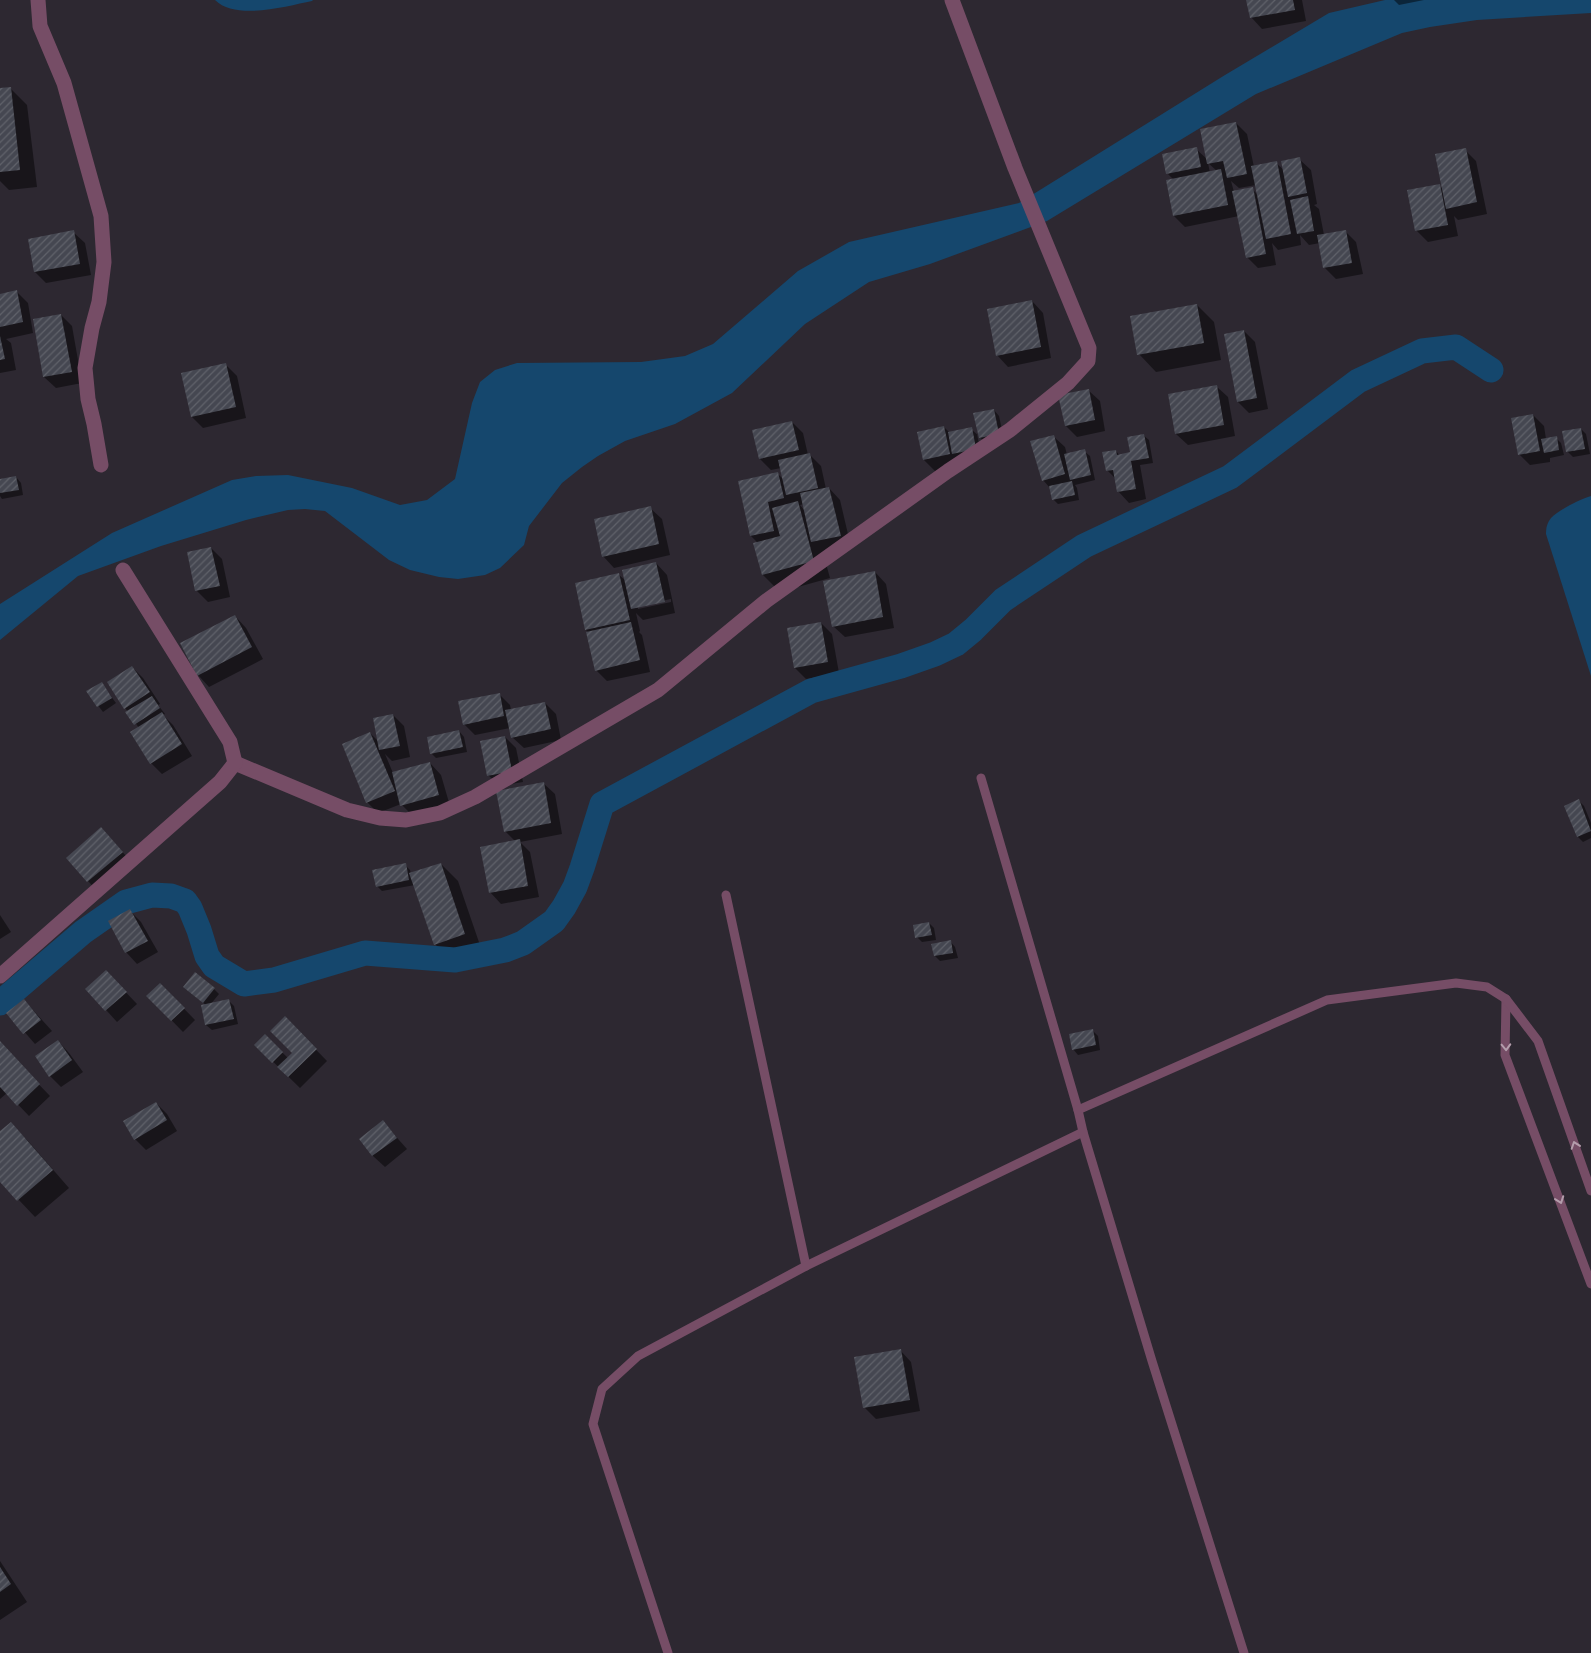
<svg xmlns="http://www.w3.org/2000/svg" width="1591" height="1653" viewBox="0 0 1591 1653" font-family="Barlow,sans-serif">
<defs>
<pattern id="building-hatch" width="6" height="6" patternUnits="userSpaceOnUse" patternTransform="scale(1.25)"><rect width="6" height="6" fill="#454751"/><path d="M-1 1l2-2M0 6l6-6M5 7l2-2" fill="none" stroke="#60626a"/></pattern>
</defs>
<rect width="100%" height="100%" fill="#2d2831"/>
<g fill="#15476d">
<path d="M215,0h98l-1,1c-25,5 -76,20 -97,-1z"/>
<path d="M1385,0h206v13l-114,7 -47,7 -28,6 -146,61 -209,127 -117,43 -61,18 -64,42 -73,69 -57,31 -50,17 -27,15 -16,11 -20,16 -33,43 -5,19 -24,23 -15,7 -27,4 -19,-2 -29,-7 -21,-10 -64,-49 -20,-2 -17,1 -42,10 -85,26 -83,30 -78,64v-36l112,-71 120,-53 24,-4 32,-1 64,13 48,17 27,-5 28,-21 17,-76 8,-21 15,-12 22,-7 124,-1 44,-6 28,-12 85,-73 51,-29 170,-39 206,-128 104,-62z"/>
<path d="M1591,496v180l-45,-142c0,-6 1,-11 5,-16 8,-8 29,-19 40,-22z"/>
</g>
<g fill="#0007" fill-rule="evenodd">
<path d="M1248,0h54l4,21 -44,8 -11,-12z"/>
<path d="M1394,0h30l-25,5z"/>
<path d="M10,88l17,17 10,82 -28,3 -9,-9v-92z"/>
<path d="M1236,123l11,11 7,33 22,-4 9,8 14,-12 12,11 6,34 -3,1 5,4 5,26 21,-4 11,11 7,32 -27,5 -11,-11 -5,-25 -11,2 -9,-10 1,10 -23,5 -6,-7 4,22 -18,3 -11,-11 -8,-41 -54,11 -11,-11v-36l-6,-6 28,-25 12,11zM1208,163l9,8 -7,2zM1231,181l8,7 17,-3 2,10 -6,-6 -18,3z"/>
<path d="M1465,150l11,11 11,53 -29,6 -4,-4 4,20 -30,6 -11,-11 -8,-40 30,-6 4,4z"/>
<path d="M73,232l12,11 6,32 -45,8 -11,-11z"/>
<path d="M17,292l11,11 5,30 -27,6 5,4 5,27 -16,3v-78z"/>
<path d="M1032,301l11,12 8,45 -43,9 -11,-12z"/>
<path d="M1197,305l17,17 7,38 -65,12 -17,-18z"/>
<path d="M61,315l11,11 10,57 -26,5 -12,-11 -10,-57z"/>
<path d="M1244,331l11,11 13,67 -19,4 -11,-11z"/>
<path d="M225,364l12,12 9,42 -43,10 -11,-11z"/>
<path d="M1216,386l12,11 7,39 -47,9 -12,-11 -7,-39z"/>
<path d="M1088,390l12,11 5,30 -28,6 -11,-11z"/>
<path d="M994,410l5,6 5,23 -19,4 -8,-9 4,20 -46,17 -11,-11 -6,-27 26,-6 6,6 21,-4 9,8z"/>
<path d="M1533,415l11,11 2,13 10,-1 5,5 3,12 -14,3v4l-20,3 -11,-11z"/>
<path d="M792,422l11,11 5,22h2l11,11 5,23 3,-1 11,12 11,47 -28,6 7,25 -50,14 -17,-17 -5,-32 -7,-7 -12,-54 39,-8 6,6 -3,-12 -10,2 -11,-11zM804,504l1,7 -5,-6z"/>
<path d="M1581,429l5,5 4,20 -17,3 -6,-6z"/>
<path d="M1143,435l6,5 4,23 -13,2 6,34 -17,4 -11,-12 -2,-12 -9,-9 9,-19 4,5 9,-2z"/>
<path d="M1053,436l12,11 2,8 17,-4 6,5 5,24 -20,5 2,3 2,12 -21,4 -5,-5 -3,-11 -7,-8z"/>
<path d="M16,477l5,6 2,12 -21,4 -2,-3v-16z"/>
<path d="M650,508l12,11 8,36 -56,13 -11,-12z"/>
<path d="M211,548l11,11 8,38 -22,5 -12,-12z"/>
<path d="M656,563l11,12 8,38 -32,7 -7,-7 4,18 -1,1 3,3 8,37 -43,9 -11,-11 -7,-37 -3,-3 -10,-46 43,-9 7,6zM671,599v3l-33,7v-3z"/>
<path d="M875,572l11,12 8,44 -49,9 -12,-11z"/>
<path d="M235,616l11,12 17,31 -54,28 -11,-12z"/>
<path d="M821,623l11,11 7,39 -33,6 -11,-11z"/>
<path d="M132,667l11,11 17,26 -2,1 7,9 -2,1 10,10 19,31 -30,18 -11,-11 -12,-35 -31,-45z"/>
<path d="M101,683l15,20 -13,9 -15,-20z"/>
<path d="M499,694l11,11 1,5 34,-7 11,11 5,26 -37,8 -12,-11 -2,-9 -35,7 -11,-11z"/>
<path d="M393,715l11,11 6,31 -18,4 -7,-7 8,19 37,-10 11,12 9,31 -37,10 -12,-12 -23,9 -11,-11 3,-69 9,9z"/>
<path d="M459,731l5,6 3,15 -31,6 -5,-5z"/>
<path d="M505,737l11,11 7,34 -23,4 -12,-11z"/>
<path d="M543,783l12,11 7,40 -42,8 10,10 9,45 -38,7 -11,-12 25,-51 -10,-10z"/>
<path d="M1579,801l5,5 7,17v15l-8,4 -5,-5z"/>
<path d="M112,840l21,24 -34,29 -32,-35z"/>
<path d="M441,864l17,17 24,70 -30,10 -17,-17 -20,-59 -33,6 -5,-5 28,-21 5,5 1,4z"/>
<path d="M130,911l11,11 17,30 -21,12 -11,-12 -17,-30z"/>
<path d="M0,915l11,17 -11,7z"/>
<path d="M929,923l5,5 2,12 -14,2 -5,-5z"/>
<path d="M950,941l5,6 3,11 -18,3 -5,-5z"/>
<path d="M117,983l20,21 -20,18 -30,-33z"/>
<path d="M160,984l35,36 -12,12 -35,-36z"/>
<path d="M214,989l5,5 -9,11 19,-4 5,5 4,18 -26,6 -6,-5 1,-19 -17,-14z"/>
<path d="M24,1000l28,31 -17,13 -27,-31z"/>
<path d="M285,1018l42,43 -27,27 -44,-43 9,-9 23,22 5,-5z"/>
<path d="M1093,1031l5,5 2,14 -22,5 -5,-6z"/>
<path d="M58,1041l11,12 14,19 -22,15 -11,-11z"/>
<path d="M0,1044l50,52 -21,20 -22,-23 -7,6z"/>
<path d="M156,1103l11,11 10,17 -31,19 -11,-11z"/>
<path d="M383,1122l24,27 -22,18 -12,-11 -12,-17z"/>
<path d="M11,1124l17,17 41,47 -34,29 -35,-37v-47z"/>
<path d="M900,1350l11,12 9,49 -44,8 -12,-12z"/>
<path d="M0,1561l27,41 -27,18z"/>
</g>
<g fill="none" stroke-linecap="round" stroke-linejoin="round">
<path stroke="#15476d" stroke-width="25" d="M0,1003l83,-71 43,-30 26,-7 19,1 14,5 5,7 9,22 8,26 7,10 30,18 30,-4 91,-27 90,7 50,-10 18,-7 31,-22 10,-14 11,-20 7,-19 20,-64 209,-113 90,-25 34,-12 21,-10 17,-14 30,-30 81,-54 146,-69 128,-96 64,-30 34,-4 35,23"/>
</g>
<g fill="url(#building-hatch)">
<path d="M1246,0h47l2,10 -45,8z"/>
<path d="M11,87l9,83 -20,2v-84z"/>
<path d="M1236,122l11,52 -20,4 -4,-17 -16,3 -7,-35z"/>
<path d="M1197,147l4,20 -35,7 -4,-20z"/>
<path d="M1466,148l11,54 -31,7 -11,-55z"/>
<path d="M1300,157l7,36 -19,4 -7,-36z"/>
<path d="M1277,161l14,73 -25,5 -15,-73z"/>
<path d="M1221,169l7,36 -55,11 -7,-36z"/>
<path d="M1440,184l8,41 -33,6 -8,-41z"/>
<path d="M1253,187l13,67 -20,4 -14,-67z"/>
<path d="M1308,196l6,35 -17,3 -7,-34z"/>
<path d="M74,230l6,34 -46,8 -6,-33z"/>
<path d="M1346,230l6,33 -29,5 -6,-33z"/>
<path d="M17,290l6,32 -23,5v-33z"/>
<path d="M1032,300l9,47 -45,9 -9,-47z"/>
<path d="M1197,304l7,39 -67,12 -7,-39z"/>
<path d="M61,314l11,58 -29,5 -10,-58z"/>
<path d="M1244,330l13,68 -20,4 -13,-68z"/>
<path d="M0,336l5,23 -5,1z"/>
<path d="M226,363l10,44 -45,10 -10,-44z"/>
<path d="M1217,385l7,40 -49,9 -7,-40z"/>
<path d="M1089,389l6,31 -30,6 -7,-31z"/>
<path d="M994,409l5,25 -20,4 -6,-25z"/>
<path d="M1533,414l7,37 -22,4 -7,-37z"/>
<path d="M792,421l7,29 -40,9 -7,-29z"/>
<path d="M944,426l6,28 -27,6 -6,-28z"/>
<path d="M972,427l4,22 -24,5 -4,-22z"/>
<path d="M1581,428l4,21 -19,3 -4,-21z"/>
<path d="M1144,434l5,24 -18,3 5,28 -19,3 -4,-22 -7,1 -4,-19 14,-2 1,5 13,-3 -3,-15z"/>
<path d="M1054,435l11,39 -23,7 -12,-40z"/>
<path d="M1557,436l2,14 -15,3 -3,-14z"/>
<path d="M1085,449l6,26 -21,5 -6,-26z"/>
<path d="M810,453l8,35 -32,7 -8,-35z"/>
<path d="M778,472l6,26 -16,4 6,29 -24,5 -12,-55z"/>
<path d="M16,476l3,14 -19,3v-14z"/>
<path d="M1072,481l3,14 -23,5 -3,-14z"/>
<path d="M829,487l12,49 -30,6 -11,-49z"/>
<path d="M798,501l16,60 -52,14 -9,-32 27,-7 -8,-28z"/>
<path d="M651,506l8,38 -57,13 -8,-38z"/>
<path d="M211,547l9,39 -25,5 -8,-39z"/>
<path d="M656,562l9,40 -34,7 -9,-39z"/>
<path d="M875,571l8,46 -51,10 -9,-46z"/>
<path d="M619,573l11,47 -45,10 -10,-47z"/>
<path d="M235,615l17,32 -55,29 -17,-33z"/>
<path d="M631,622l9,38 -45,11 -9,-39z"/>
<path d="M821,622l7,40 -34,6 -7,-40z"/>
<path d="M132,666l18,26 -26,17 -17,-27z"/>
<path d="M102,682l10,16 -15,9 -11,-16z"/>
<path d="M500,693l4,23 -41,9 -5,-24z"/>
<path d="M152,696l8,12 -26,17 -9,-13z"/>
<path d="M545,702l6,27 -40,9 -6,-28z"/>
<path d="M162,712l20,32 -32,20 -20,-32z"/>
<path d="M393,714l7,32 -21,4 -6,-32z"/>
<path d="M459,730l4,17 -33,7 -3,-17z"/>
<path d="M370,732l25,59 -29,12 -24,-59z"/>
<path d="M505,736l7,35 -25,5 -7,-35z"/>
<path d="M430,762l9,33 -39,11 -8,-34z"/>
<path d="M544,782l7,41 -47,9 -8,-41z"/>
<path d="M1579,799l12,32 -14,6 -13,-31z"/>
<path d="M101,827l22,25 -36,30 -21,-24z"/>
<path d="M520,839l8,47 -39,7 -9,-46z"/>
<path d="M406,863l3,17 -33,7 -4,-17z"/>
<path d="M441,863l24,71 -31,11 -25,-72z"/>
<path d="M130,909l18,32 -23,12 -17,-32z"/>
<path d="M929,922l3,13 -17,3 -2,-13z"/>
<path d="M951,940l2,13 -19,3 -3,-12z"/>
<path d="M106,970l21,22 -22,19 -20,-22z"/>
<path d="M195,972l20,16 -12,15 -20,-16z"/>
<path d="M160,983l25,25 -14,13 -25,-25z"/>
<path d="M24,999l17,21 -18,14 -17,-21z"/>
<path d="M229,999l5,20 -29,6 -4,-20z"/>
<path d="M285,1016l32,33 -29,28 -11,-10 15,-14 -22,-22z"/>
<path d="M1093,1029l3,16 -24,5 -3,-16z"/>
<path d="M265,1034l18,18 -11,11 -18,-18z"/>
<path d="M58,1040l14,20 -23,17 -14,-21z"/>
<path d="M0,1041l40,43 -23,22 -17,-19z"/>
<path d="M156,1102l11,18 -33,20 -11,-19z"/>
<path d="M383,1120l14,18 -25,18 -13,-17z"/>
<path d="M11,1122l42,48 -36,31 -17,-19v-51z"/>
<path d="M901,1349l9,51 -47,8 -9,-51z"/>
<path d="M0,1567l11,17 -11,8z"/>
</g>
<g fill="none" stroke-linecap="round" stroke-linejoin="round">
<g stroke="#764d66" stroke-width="9">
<path d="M981,778l97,332"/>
<path d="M726,895l80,371"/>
<path d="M1506,999l-1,56 86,229"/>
<path d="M668,1653l-75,-229 9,-35 36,-33 168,-90 277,-134"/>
<path d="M1244,1653l-92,-292 -69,-229 -5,-22 249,-110 129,-17 31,4 19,12 32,42 53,150"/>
</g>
<g stroke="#764d66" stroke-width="15">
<path d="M38,0l2,26 24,57 37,133 3,46 -5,40 -7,26 -7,40 3,31 6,25 7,41"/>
<path d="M235,763l112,47 33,8 26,2 34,-7 35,-16 183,-107 108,-89 182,-130 62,-41 58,-47 20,-22 1,-13 -74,-180 -63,-168"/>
<path d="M0,976l220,-194 15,-19 -5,-21 -107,-172"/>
</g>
</g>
<defs><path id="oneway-chevron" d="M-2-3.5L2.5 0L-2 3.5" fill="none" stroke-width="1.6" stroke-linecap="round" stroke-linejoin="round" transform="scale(1.25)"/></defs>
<g stroke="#b49dac">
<use href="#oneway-chevron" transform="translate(1506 1047) rotate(88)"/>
<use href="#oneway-chevron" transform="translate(1575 1145) rotate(-109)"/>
<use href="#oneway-chevron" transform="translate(1560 1200) rotate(70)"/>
</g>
</svg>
